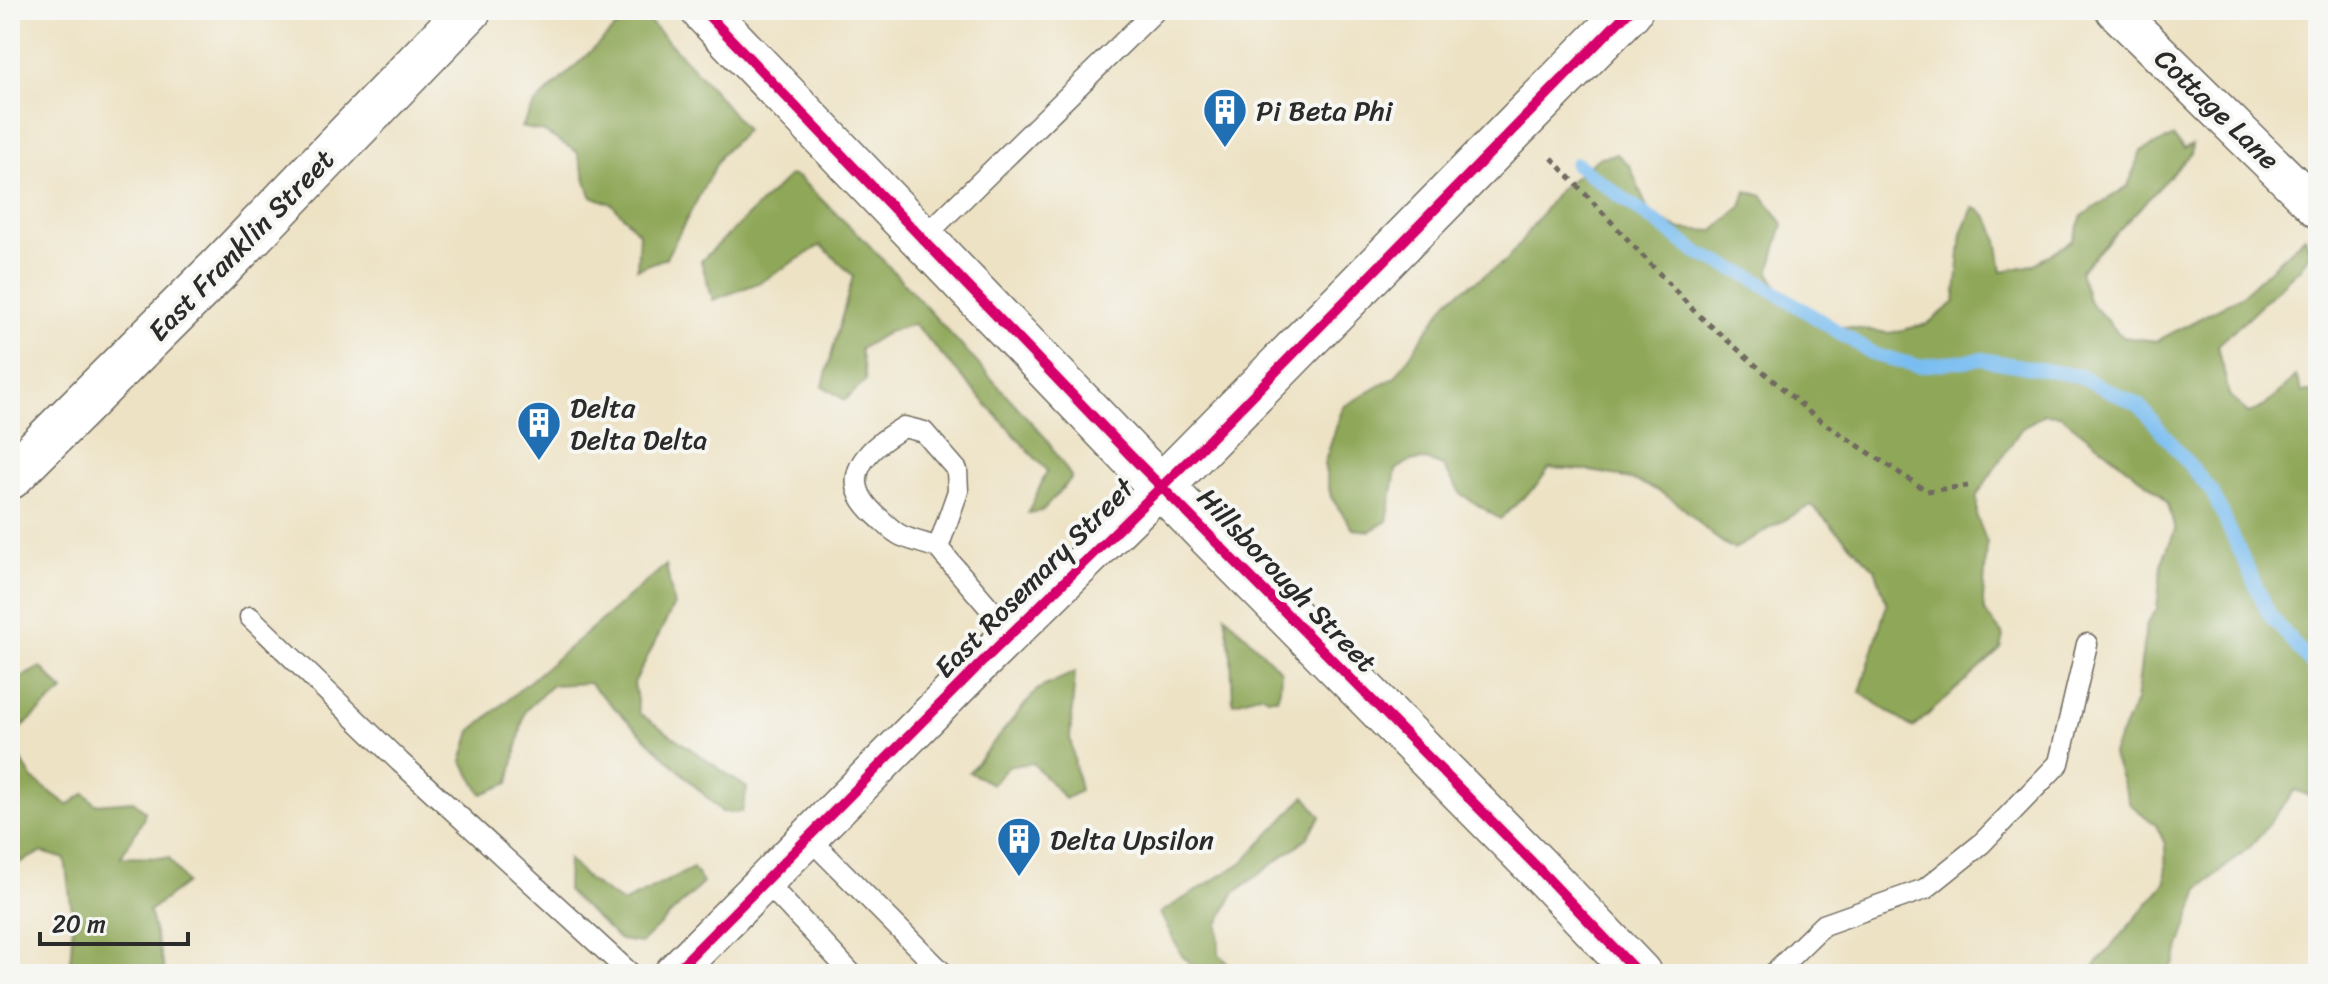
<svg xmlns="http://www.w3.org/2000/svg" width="2328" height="984" viewBox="0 0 2328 984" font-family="Sriracha,sans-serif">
<rect width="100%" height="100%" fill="#f6f6f2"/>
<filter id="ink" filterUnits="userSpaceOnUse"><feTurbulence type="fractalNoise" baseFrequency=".0125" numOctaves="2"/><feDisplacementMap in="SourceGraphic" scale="16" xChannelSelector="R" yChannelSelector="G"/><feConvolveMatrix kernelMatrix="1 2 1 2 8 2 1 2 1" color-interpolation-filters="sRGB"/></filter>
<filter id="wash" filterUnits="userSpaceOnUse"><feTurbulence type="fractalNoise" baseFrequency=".006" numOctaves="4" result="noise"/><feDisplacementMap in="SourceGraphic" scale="32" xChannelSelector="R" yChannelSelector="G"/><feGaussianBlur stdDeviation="1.8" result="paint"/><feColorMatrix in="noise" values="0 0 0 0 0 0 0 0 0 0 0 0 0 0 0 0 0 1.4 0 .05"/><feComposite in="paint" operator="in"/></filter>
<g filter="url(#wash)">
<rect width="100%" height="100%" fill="#ede2c4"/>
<g fill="#8fa759" stroke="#5d6942" stroke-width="2">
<path d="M627,17l20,2 62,66 37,45 -25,25 -55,103 -29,11 2,-36 -27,-29 -21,-8 -14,-44 -33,-20 -23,-5 14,-23z"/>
<path d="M2173,137l11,12 8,-4 -1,9 -111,117 8,29 34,37 35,4 83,-44 65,-61 5,16 -9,15 -83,78 11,50 19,19 17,-8 31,-30 6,16h16v407l-23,-9 -43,55 -53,44 -24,73 -11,12h-76l78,-92 -1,-38 -9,-19 -26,-21 -18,-51 24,-52 10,-76 11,-16 5,-47 13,-32 -7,-26 -9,-11 -99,-78 -16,-1 -23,15 -44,66v22l10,26 -4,58 1,10 20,25 -3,13 -88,79 -53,-36 27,-88 -12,-35 -64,-64 -77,44c-29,-14 -39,-35 -64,-51 -34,-23 -80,-29 -121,-30l-12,17 -37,34 -39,-25 -18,-28 -16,-6 -17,1 -14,9 -9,51 -17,10 -17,-2 -22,-32 -7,-33 19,-57 52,-30 54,-78 58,-39 52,-70 41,-33 17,-3 13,12 19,47 30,16 35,2 27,-24 5,-16 17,5 20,28 -14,48 9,16 60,38 52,7 37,-9 28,-22 7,-69 11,-25c25,6 25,42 29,63l31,-6 40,-25 9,-24 46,-30 13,-35z"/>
<path d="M790,175l9,3 70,67 176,192 27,41 -30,33 -14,2 19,-42 -133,-147 -26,8 -28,17 6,32 -21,19 -22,-14 30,-110 -32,-31 -60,37 -48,18 -12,-39z"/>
<path d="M666,565l8,40 -40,78 5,30 108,75 -5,24h-20l-133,-129 -37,2 -27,26 -16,72 -27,11 -20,-33 9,-30z"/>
<path d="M1225,615l56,56 -1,18 -3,9h-9l-7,-4 -28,9 -2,-48z"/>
<path d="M41,667l22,24 -53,47v-55z"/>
<path d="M1075,672l-5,66 10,53 -15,8 -32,-36 -24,3 -17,18 -23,-12 69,-83z"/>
<path d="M10,742l23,37 35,26 17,-12 10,11 38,-3 12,10 -2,9 -22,37 48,1 17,25 -37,28 16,61 -9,2h-78l-8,-6 3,-48 -8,-61 -23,-7 -32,15z"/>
<path d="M1305,796l16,20 -14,22 -73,55 -16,31 1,30 19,20h-39l-18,-20 -21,-41 83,-51z"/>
<path d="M568,859l20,21 35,23 70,-35 10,15 -62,60 -21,-3 -53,-49z"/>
</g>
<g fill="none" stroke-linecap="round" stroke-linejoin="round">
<path stroke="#7abef1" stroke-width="14" d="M1576,164l122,89 55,25 122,77 44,11 62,-7 99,17 60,30 72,86 57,122 44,52 5,1"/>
</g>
</g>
<g filter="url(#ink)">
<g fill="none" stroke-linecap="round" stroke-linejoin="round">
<g stroke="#6f6b61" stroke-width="23">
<g id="service">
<path d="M923,238l233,-228"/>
<path d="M938,548c-11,-4 -24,-7 -36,-12 -9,-4 -17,-13 -24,-19 -44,-38 -12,-68 26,-90l20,5 33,38 1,21 -20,57 73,85"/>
<path d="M250,617l150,145 231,212"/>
<path d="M808,837l136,137"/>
<path d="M765,881l87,93"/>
<path d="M1773,974l50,-49 102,-36 56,-45 78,-81 28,-119"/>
</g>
</g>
<g stroke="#6f6b61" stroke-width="41">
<g id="minor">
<path d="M2115,10l203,199"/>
<path d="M673,974l306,-309 183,-179"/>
</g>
</g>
<g stroke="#6f6b61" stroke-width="47">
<g id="tertiary">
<path d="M703,10l426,444 408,413 102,107"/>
<path d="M1162,486l468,-476"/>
</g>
</g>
<g stroke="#6f6b61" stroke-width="47">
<path id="secondary" d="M10,477l212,-211 247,-256"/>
</g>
<path stroke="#6f6b61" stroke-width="5" stroke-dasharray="6 6" stroke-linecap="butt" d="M1552,158l143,154 120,105 112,74 41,-5"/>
<use href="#service" stroke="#fff" stroke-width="20"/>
<use href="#minor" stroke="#fff" stroke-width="38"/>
<use href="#tertiary" stroke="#fff" stroke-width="44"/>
<use href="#secondary" stroke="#fff" stroke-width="44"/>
<g stroke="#f6f6f2" stroke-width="15">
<g id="cycleway">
<path d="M703,10l426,444 408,413 102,107"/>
<path d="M673,974l306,-309 220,-215 431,-440"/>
</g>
</g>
<use href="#cycleway" stroke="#d6006c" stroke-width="10"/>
</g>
</g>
<defs>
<g id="building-pin" transform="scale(2.3)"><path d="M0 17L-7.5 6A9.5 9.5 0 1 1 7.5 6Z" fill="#1f6fb2" stroke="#f6f6f2"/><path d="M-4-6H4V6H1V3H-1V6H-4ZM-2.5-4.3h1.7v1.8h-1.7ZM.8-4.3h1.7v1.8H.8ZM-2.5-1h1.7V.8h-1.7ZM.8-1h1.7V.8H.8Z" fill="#fff"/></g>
</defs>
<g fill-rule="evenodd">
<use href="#building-pin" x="1225" y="110"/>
<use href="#building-pin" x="539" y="423"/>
<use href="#building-pin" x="1019" y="839"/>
</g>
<g text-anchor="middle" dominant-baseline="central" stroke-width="8" stroke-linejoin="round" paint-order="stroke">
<g font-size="28" fill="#2b2b2b" stroke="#f6f6f2">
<text transform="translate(2217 109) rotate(44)">Cottage Lane</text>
<text transform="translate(241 245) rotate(-46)">East Franklin Street</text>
<text transform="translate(1034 578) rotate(-45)">East Rosemary Street</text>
<text transform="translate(1287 580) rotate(46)">Hillsborough Street</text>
</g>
<g font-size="28" fill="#2b2b2b" stroke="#f6f6f2" text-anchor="start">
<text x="1256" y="110">Pi Beta Phi</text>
<text x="570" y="407">Delta<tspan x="570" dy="32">Delta Delta</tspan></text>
<text x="1050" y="839">Delta Upsilon</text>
</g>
</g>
<rect width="2328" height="984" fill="none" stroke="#f6f6f2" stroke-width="40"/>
<path d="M40 932v12h148v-12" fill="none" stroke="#2b2b2b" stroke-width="4"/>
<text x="52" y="932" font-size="24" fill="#2b2b2b" stroke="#f6f6f2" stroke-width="6" paint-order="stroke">20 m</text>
</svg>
